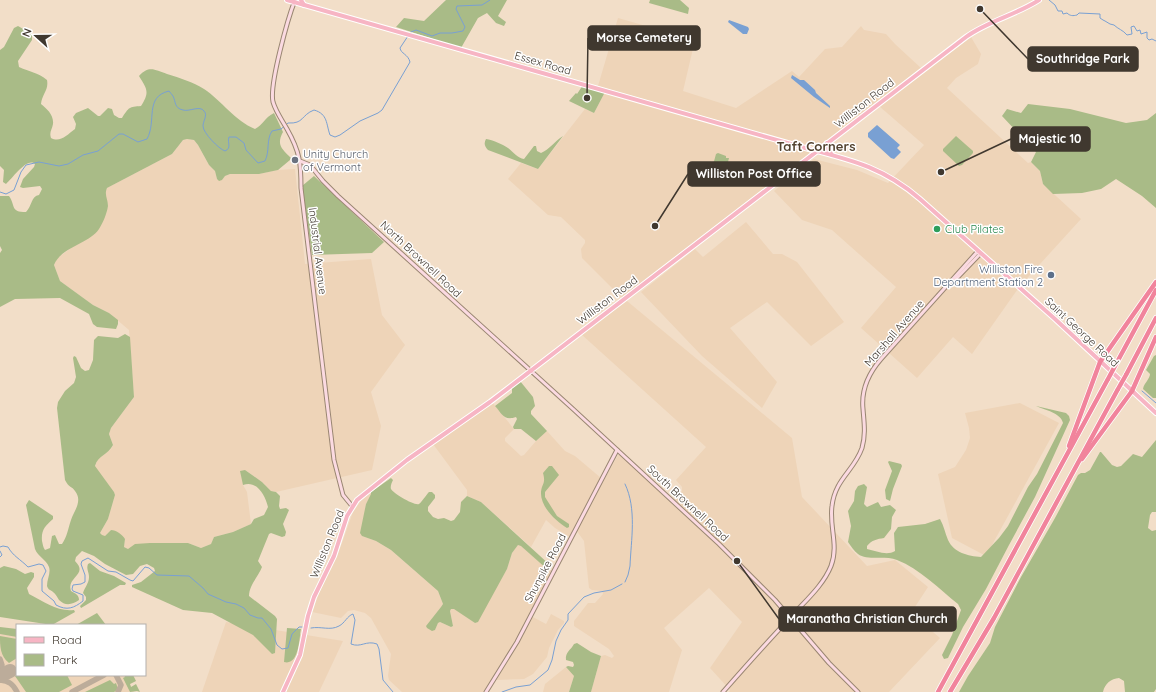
<svg xmlns="http://www.w3.org/2000/svg" width="1156" height="692" viewBox="0 0 1156 692" font-family="Quicksand,sans-serif">
<rect width="100%" height="100%" fill="#f2dec8"/>
<g fill="#eed4b8">
<path d="M618,18l77,22 -12,51 53,17 56,-37 7,6 26,-28 17,-2 19,-21 3,4 22,4 9,10 26,24 -105,81 -218,-63z"/>
<path d="M971,37l10,17 -3,10 -22,14 -9,10 81,75 3,-1 9,9 3,13 38,35 -61,67 -48,68 -19,-17 -36,41 -56,-50 35,-41 -64,-57 -30,-10 -28,-29 40,-32 43,11 31,13 36,-38 -45,-39z"/>
<path d="M605,92l108,32 99,28 -190,146 -40,-40 -1,-9 4,-6v-3l-24,-23 -13,-2 -40,-36 13,-16 17,6 47,-60 9,4z"/>
<path d="M187,139l7,1 4,5 11,20 6,6 2,8 5,1 3,-4 5,-2h29l18,-4 18,-1 10,95 66,-5 11,56 23,30 -34,47 10,34 -9,44 -96,22 -5,-1 -9,-9 -17,-12 -2,15 4,7 4,32 -18,8 -19,5 -3,7 -10,4 -13,-5 -60,6 -4,-2 1,-8 -14,-9 -6,6h-3l-2,-3 8,-14 7,-24 -1,-3 -19,-25 2,-7 14,-11 2,-4 -4,-11 2,-6 23,-31 -5,-67 -20,-17 -16,-8 -33,-24 -6,-16 2,-6 18,-13 32,-32 2,-9 -3,-12 2,-5 65,-34 11,-14z"/>
<path d="M746,222l27,32h9l15,8 47,60 -33,24 -44,-44 -37,26 47,54 -15,26 -60,-52 -61,-64 54,-43 8,8z"/>
<path d="M627,301l165,137 10,59 65,69 28,-6 33,27 -17,26 29,25 -51,54h-160l1,-2 -20,-22 32,-46 -33,-34 -45,40 18,22 -13,42h-78l10,-36 4,-1 7,3 2,-2 -5,-7 -35,-23v-5l14,-18h7l8,-9 -1,-3 -10,-1 -3,-2 -5,-47 -8,-11 42,-75h2l50,46h4l8,-10v-4l-6,-7 30,-33 -125,-113z"/>
<path d="M492,402l22,27 -9,9v3l16,15 3,-1 12,-14 11,-10 18,20 10,5 26,22 -31,59 -15,-9 -9,-8 -15,27 -50,-45 -14,-6v-6l-34,-46z"/>
<path d="M1020,403l39,20 -73,133 -34,-18 -14,-64 17,-7 11,-17 4,-12 -1,-10 -4,-15z"/>
<path d="M371,492l1,2 -6,10 -4,32 14,5 15,9 47,41 5,13 -2,4 -15,18 9,4 3,-7 2,-1 11,5 2,-1 -3,-15 1,-2 3,-1 21,15 32,-54 5,-16 6,-8h3l27,25 2,-1 4,4 -23,43 15,8 5,-10 13,7v2l-6,7 -9,18 -2,9 -14,17 -9,5 -29,1 -8,12h-85l-13,-12 -1,-4 3,-22 -20,-36 -6,-5 -11,-3 -6,1 -7,7 -29,-6 8,-21 17,-34 16,-45 8,-11z"/>
<path d="M226,622l117,19 -24,51h-117z"/>
<path d="M0,632l17,1v42h116l3,6 -6,3 4,8h-134z"/>
<path d="M566,667l8,9 -5,16h-26l2,-8z"/>
</g>
<g fill="#a9bb87">
<path d="M446,0h61l-9,16 8,6 -2,4 -8,-3 -9,-10 -9,5 -17,30 -65,-21 8,-9 20,3z"/>
<path d="M650,0h30l9,8 -1,6 -39,-11z"/>
<path d="M18,26l14,8v6l-14,21 1,6c11,5 18,5 28,13 2,10 -5,14 -6,24 6,5 13,11 12,20 -1,6 -4,8 -2,14 9,5 16,-3 24,-9l1,-5 -3,-7 3,-4 12,-5 10,8h2l8,-8 4,1 2,6 5,3h3c7,-11 7,-11 19,-12 9,-14 6,-17 -2,-30 10,-11 16,-6 28,-2 13,4 26,8 37,15 18,12 31,32 51,40 8,-4 9,-11 19,-16l9,19c-7,13 -1,17 8,26l-1,2 -12,10 -19,4h-29l-5,2 -3,4 -3,1 -2,-2 -2,-8 -6,-6 -11,-20 -4,-5 -7,-1 -4,1 -11,14 -65,34c-3,7 1,11 1,18 -1,7 -5,17 -9,23 -10,15 -38,18 -45,36l6,16 33,24 16,8 9,7v4l-2,5 -19,-2 -4,-3 -4,-10 -29,-16 -45,1 -15,8v-54l2,-3 -2,-4v-50h9c7,10 1,16 17,16 6,-6 5,-16 13,-17l3,-6 -2,-3 -17,2 -3,-1 3,-8 11,-12 1,-3c-8,-7 -22,14 -29,20l-3,-2 1,-12 -4,-4v-116l4,-3 10,-19z"/>
<path d="M583,85l22,7 -11,21 -25,-12 7,-8 1,1z"/>
<path d="M1028,104l42,5 56,14 21,-3 9,-7v95l-14,-12 -26,-17 -15,10 -19,4 -29,1 -10,-10 -3,-13 -9,-9 5,-10 -34,-36 5,-7 14,4z"/>
<path d="M563,136l-25,33 -50,-19c-4,-4 -4,-7 -2,-11 7,1 16,5 22,9 5,4 10,10 16,11l10,-13h2l1,5 4,2c8,-3 14,-12 22,-17z"/>
<path d="M956,136l17,15v2l-11,12 -3,1 -16,-15v-2z"/>
<path d="M718,153l8,3v2h3l-2,8 -4,2 -10,-3 3,-11z"/>
<path d="M314,176l70,66 -12,11 -60,2 -10,-69z"/>
<path d="M125,334l5,3 4,60 -23,31 -2,6 4,11c-5,10 -15,10 -18,21l19,26 1,3 -7,24 -8,14 2,2 3,1 6,-6c5,0 12,5 14,9l-1,8 4,2 7,-5 15,-1h38l13,5 10,-4 3,-7 19,-5 18,-8 3,-5 10,-4 4,-8c-3,-12 -11,-27 -25,-22l-3,-14 5,-1 17,12 9,9 5,1 4,4 -1,10 1,3 6,-1 3,2 -6,14 3,8 -1,4 -3,1 -11,-4 -2,1 -11,27 4,6c-4,10 -13,18 -13,29l26,20 2,3 -2,34 -3,1 -19,-19 -41,-22 -29,-3 -51,-23v-2l9,-3 14,-11 -1,-3 -7,-4 -7,2 -7,8 -7,1 -21,-11 -11,-8 -12,-5 -6,6 -1,4c14,14 -9,16 -4,30 5,3 8,4 8,9 -7,5 -14,6 -20,0 -2,-3 -3,-6 -6,-8 -2,-2 -5,-2 -6,-6 0,-7 4,-13 2,-19 -3,-8 -11,-10 -14,-18l-9,-44 3,-5 24,16v3c-8,7 -12,11 -11,22 1,4 1,6 3,9l5,-2 2,-12 3,-1 4,9h3c5,-7 6,-15 9,-24 3,-9 12,-19 4,-29 -3,-5 -6,-3 -10,-11l-8,-72 1,-6 7,-11 9,-8 2,-6 -3,-19 1,-2 2,1 5,11 4,3 4,-1 4,-10 1,-20 4,-4 20,2z"/>
<path d="M1156,355v43h-3l-10,-9c1,-6 7,-10 7,-15l-4,-4 8,-14z"/>
<path d="M520,381l13,16 2,9 -4,5v3l16,17 -11,10 -15,-12h-7l-1,-2 4,-8 -1,-2c-12,4 -14,-3 -21,-11l17,-13v-6z"/>
<path d="M1036,406l30,7 3,3 1,4 -35,77 -26,48 -23,44 -23,38 -15,31 -4,1 -2,-4 10,-20 9,-25 -3,-6c-19,-15 -38,-35 -61,-44 -12,-5 -30,1 -39,-6 -4,-3 -7,-8 -10,-12l3,-16 -3,-15 6,-10 1,-10 3,-5 6,-2 3,3 -3,17 3,3 11,-5 3,5 9,-2 6,5 -4,7 -1,12 -7,9c-7,1 -12,2 -17,8v3c9,2 20,7 28,2l-1,-18 4,-6 27,-3 15,-5c4,7 5,14 8,21 6,13 20,16 33,17l18,-19 9,-12 20,-39 9,-13 26,-51c-2,-10 -18,-13 -27,-17z"/>
<path d="M1156,440v72h-4l-2,3 -2,13 4,3 4,-1v159l-2,3h-29l-1,-11 -5,-3c-8,1 -14,5 -16,14h-144l9,-16 22,-33 5,-16 26,-50 34,-59 23,-43 3,-2h4l5,-3 10,-18h1l11,13 5,2 4,-1 12,-12 9,3z"/>
<path d="M889,461l12,3 1,2 -9,23 -3,12 -4,-2 -1,-9 7,-19 -4,-9z"/>
<path d="M549,466h3l7,9 -14,17v5l12,19 12,8v3l-2,1c-11,-7 -27,-21 -26,-36 1,-9 5,-8 2,-19z"/>
<path d="M391,478l2,2c-1,2 -3,6 -2,9 2,4 23,17 28,15 1,0 8,-10 10,-12h3l3,3v3l-7,9v4l5,6 5,2 6,-1 7,3 3,-1 6,-8 1,-10 6,-6 14,6 70,64 -1,3 -2,1 -27,-24 -3,-1 -6,8 -5,16 -29,53 -3,1 -21,-14h-3l-1,2 3,15 -2,1 -11,-5 -2,1 -3,7 -3,1 -5,-3 -1,-2 15,-19 2,-3 -5,-13 -47,-41 -15,-9 -14,-5 -2,-3 6,-29 5,-10v-2z"/>
<path d="M90,563l10,8 14,5 12,7 -1,2h-5l-39,23 -1,-2 6,-6v-3l-3,-4c2,-6 6,-10 6,-16 0,-5 -3,-8 -1,-13z"/>
<path d="M4,566l12,3 9,5 6,-2 3,1v4l-7,11 2,6c15,8 29,18 45,16l1,2 -23,13 -52,-8v-49z"/>
<path d="M97,613l9,12h-30z"/>
<path d="M0,627l17,2v8l-17,-3z"/>
<path d="M287,628l14,1c-2,10 -2,37 -17,33z"/>
<path d="M0,636l17,3v19l-8,5c-9,-7 -9,-17 -9,-27z"/>
<path d="M577,643l14,9 10,4 -10,36h-22l5,-16 -8,-9 2,-1 5,1 1,-2 -1,-3 -7,-2c-1,-8 5,-10 8,-16z"/>
<path d="M17,675h50l5,10 -13,7h-33l-11,-16z"/>
<path d="M124,675h9l3,6 -6,3 1,3 5,-3 4,8 -3,-1 -7,1 -7,-14 2,-1z"/>
<path d="M110,680l4,4 2,-1 1,3v4l-3,2h-29z"/>
</g>
<g fill="#79a0d3">
<path d="M729,20l19,7 1,2 -2,5h-4l-15,-12z"/>
<path d="M792,75l8,5h4l11,10 1,3 14,13v2l-16,-11 -23,-19z"/>
<path d="M877,125l23,20 -3,3 4,4 -7,7 -3,-1 -23,-21v-4z"/>
</g>
<g fill="none" stroke-linecap="round" stroke-linejoin="round">
<g stroke="#79a0d3" stroke-width="1">
<path d="M1049,0l6,5 3,6h4l1,3 4,-1c3,3 6,3 10,2l2,-2 21,1v4l3,2 2,1 5,3 4,1c4,4 9,5 13,10l5,-1 -1,-7 3,-1 3,5 3,-1 1,4 6,-2v6l2,2 3,-1 4,2"/>
<path d="M409,33l7,-3 16,6 8,-3h12l11,-2 2,-4 -9,-18 1,-3 25,-1 8,-5"/>
<path d="M0,192l6,2 8,-4 7,-18 5,-7 13,-3 20,4 9,-2 15,-9 15,-4 21,-17h4l15,8 9,-3c10,-18 -3,-42 22,-48 1,2 3,3 4,5 3,6 1,12 10,14 6,2 17,-5 21,1 4,4 -1,10 -1,15 0,7 16,23 22,25 7,-3 2,-8 4,-14h7l8,6 2,7 12,13 7,-2c5,-10 1,-21 7,-30l9,-2 7,-6c16,1 13,-8 26,-13 14,4 12,14 16,25l5,2 5,-2 20,-14 18,-8 4,-3 28,-48c-2,-8 -9,-8 -10,-14l8,-12"/>
<path d="M1142,391l14,12"/>
<path d="M0,547l3,-1 5,1c5,9 12,12 20,20l11,-3 4,1 3,6 -4,8v12l12,10 2,4c11,6 18,3 27,-4v-6l-10,-4 -1,-2 1,-4 8,-1 4,-2v-7l-4,-11 1,-3 6,-3 20,13 8,1 14,8 3,1 12,-14 4,1 8,7 32,1 14,12 5,6 18,8 10,2 8,4 6,7 8,3h4l9,11 6,16 5,4 6,-1 4,-14 7,-7h3"/>
<path d="M0,551l2,4 -2,2"/>
<path d="M625,582l3,-7 2,-9c1,-26 7,-57 -5,-82"/>
<path d="M311,628c10,-2 19,3 28,-2 6,-3 8,-10 14,-12l2,6 -4,24c10,4 15,-4 26,0l2,5 4,31 10,12"/>
<path d="M502,692l14,-5 14,-2 18,-15 4,-10 4,-19 5,-11 7,-10v-6l16,-17 10,-4 17,-3 11,-6"/>
</g>
<g stroke="#bcac9a" stroke-width="5.5">
<path d="M0,659l2,6 -2,8"/>
<path d="M116,675l5,10 -3,7"/>
<path d="M0,680c9,1 13,4 17,12"/>
<path d="M72,692l32,-17"/>
</g>
<path stroke="#bcac9a" stroke-width="14" d="M0,676l10,-5"/>
<g stroke="#998672" stroke-width="5">
<g id="secondary">
<path d="M295,0c-7,18 -26,85 -22,102 3,10 9,18 14,27 13,23 14,34 14,59l33,272 9,35 9,11"/>
<path d="M300,161l10,4 13,16 15,15 235,213 146,135 56,56 54,63 29,29"/>
<path d="M954,279l3,-1 24,-25"/>
<path d="M486,692l31,-50 100,-192"/>
<path d="M723,692c22,-25 44,-50 67,-74 14,-16 33,-32 41,-52 8,-21 -2,-39 1,-60 3,-27 22,-35 30,-58 4,-14 2,-26 1,-39 -2,-19 5,-35 18,-50l97,-108"/>
</g>
</g>
<g stroke="#fff" stroke-width="6">
<g id="primary">
<path d="M287,0l518,148c46,12 78,19 115,51l135,120 101,94"/>
<path d="M301,0l3,5"/>
<path d="M827,143l1,6 4,6"/>
<path d="M283,692l17,-37 8,-39 6,-19 20,-41 13,-40 10,-16 50,-40 83,-58 476,-365c22,-16 50,-22 73,-37"/>
</g>
</g>
<g stroke="#fff" stroke-width="6">
<g id="highway">
<path d="M1115,366l41,-76"/>
<path d="M1126,375l30,-57"/>
<path d="M1069,446l31,-84 56,-80"/>
<path d="M1082,459l50,-68 24,-54"/>
<path d="M938,692l170,-313"/>
<path d="M950,692l44,-74 124,-229"/>
</g>
</g>
<use href="#secondary" stroke="#fbdae1" stroke-width="3"/>
<use href="#primary" stroke="#f7b5c4" stroke-width="4"/>
<use href="#highway" stroke="#f1849c" stroke-width="4.5"/>
<g stroke="#fff" stroke-width="6" stroke-linecap="butt">
<g id="highway-bridge">
<path d="M1108,379l7,-13"/>
<path d="M1118,389l8,-14"/>
</g>
</g>
<use href="#highway-bridge" stroke="#f1849c" stroke-width="4.5"/>
</g>
<circle fill="#6b7280" stroke="#fff" stroke-width="1.5" cx="295" cy="160" r="4"/>
<circle fill="#2e9e5b" stroke="#fff" stroke-width="1.5" cx="937" cy="229" r="4"/>
<circle fill="#5c6f8a" stroke="#fff" stroke-width="1.5" cx="1051" cy="275" r="4"/>
<g text-anchor="middle" dominant-baseline="central" stroke-width="3" stroke-linejoin="round" paint-order="stroke">
<g font-size="11" fill="#40382f" stroke="#fff">
<text transform="translate(543 63) rotate(16)">Essex Road</text>
<text transform="translate(864 103) rotate(-38)">Williston Road</text>
<text transform="translate(318 251) rotate(83)">Industrial Avenue</text>
<text transform="translate(421 259) rotate(43)">North Brownell Road</text>
<text transform="translate(607 300) rotate(-37)">Williston Road</text>
<text transform="translate(1082 332) rotate(43)">Saint George Road</text>
<text transform="translate(894 333) rotate(-49)">Marshall Avenue</text>
<text transform="translate(688 503) rotate(43)">South Brownell Road</text>
<text transform="translate(327 544) rotate(-68)">Williston Road</text>
<text transform="translate(545 568) rotate(-62)">Shunpike Road</text>
</g>
<g font-size="11" fill="#5b616d" stroke="#fff" text-anchor="start">
<text x="303" y="154">Unity Church<tspan x="303" dy="13">of Vermont</tspan></text>
</g>
<g font-size="11" fill="#27864d" stroke="#fff" text-anchor="start">
<text x="945" y="229">Club Pilates</text>
</g>
<g font-size="11" fill="#4e5e75" stroke="#fff" text-anchor="end">
<text x="1043" y="269">Williston Fire<tspan x="1043" dy="13">Department Station 2</tspan></text>
</g>
<g font-size="13" font-weight="bold" fill="#52422f" stroke="#fff">
<text x="816" y="146">Taft Corners</text>
</g>
</g>
<path fill="none" stroke="#40382f" stroke-width="1.5" d="M587 98L588 38M980 9L1028 59M941 172L1011 139M655 226L688 174M737 561L779 619"/>
<g fill="#40382f" stroke="#fff" stroke-width="1.5">
<circle cx="587" cy="98" r="4"/>
<circle cx="980" cy="9" r="4"/>
<circle cx="941" cy="172" r="4"/>
<circle cx="655" cy="226" r="4"/>
<circle cx="737" cy="561" r="4"/>
</g>
<g fill="#40382f" stroke="#40382f" stroke-width="1.5">
<rect x="588" y="26" width="112" height="24" rx="4"/>
<rect x="1028" y="47" width="110" height="24" rx="4"/>
<rect x="1011" y="127" width="79" height="24" rx="4"/>
<rect x="688" y="162" width="132" height="24" rx="4"/>
<rect x="779" y="607" width="177" height="24" rx="4"/>
</g>
<g font-size="12" text-anchor="middle" font-weight="bold" fill="#fff">
<text x="644" y="42">Morse Cemetery</text>
<text x="1083" y="63">Southridge Park</text>
<text x="1050" y="143">Majestic 10</text>
<text x="754" y="178">Williston Post Office</text>
<text x="867" y="623">Maranatha Christian Church</text>
</g>
<rect x="16" y="624" width="130" height="52" fill="#ffffff" stroke="#b3afac"/>
<rect x="24" y="637" width="20" height="6" fill="#f7b5c4" stroke="#b3afac"/>
<text x="52" y="644" font-size="12" fill="#40382f">Road</text>
<rect x="24" y="654" width="20" height="12" fill="#a9bb87" stroke="#b3afac"/>
<text x="52" y="664" font-size="12" fill="#40382f">Park</text>
<g transform="translate(36 36) rotate(291)" stroke="#ffffff" stroke-width="3" paint-order="stroke">
<path d="M0-3L7 15L0 10L-7 15Z" fill="#40382f"/>
<text y="-6" font-size="11" font-weight="bold" text-anchor="middle" fill="#40382f">N</text>
</g>
</svg>
